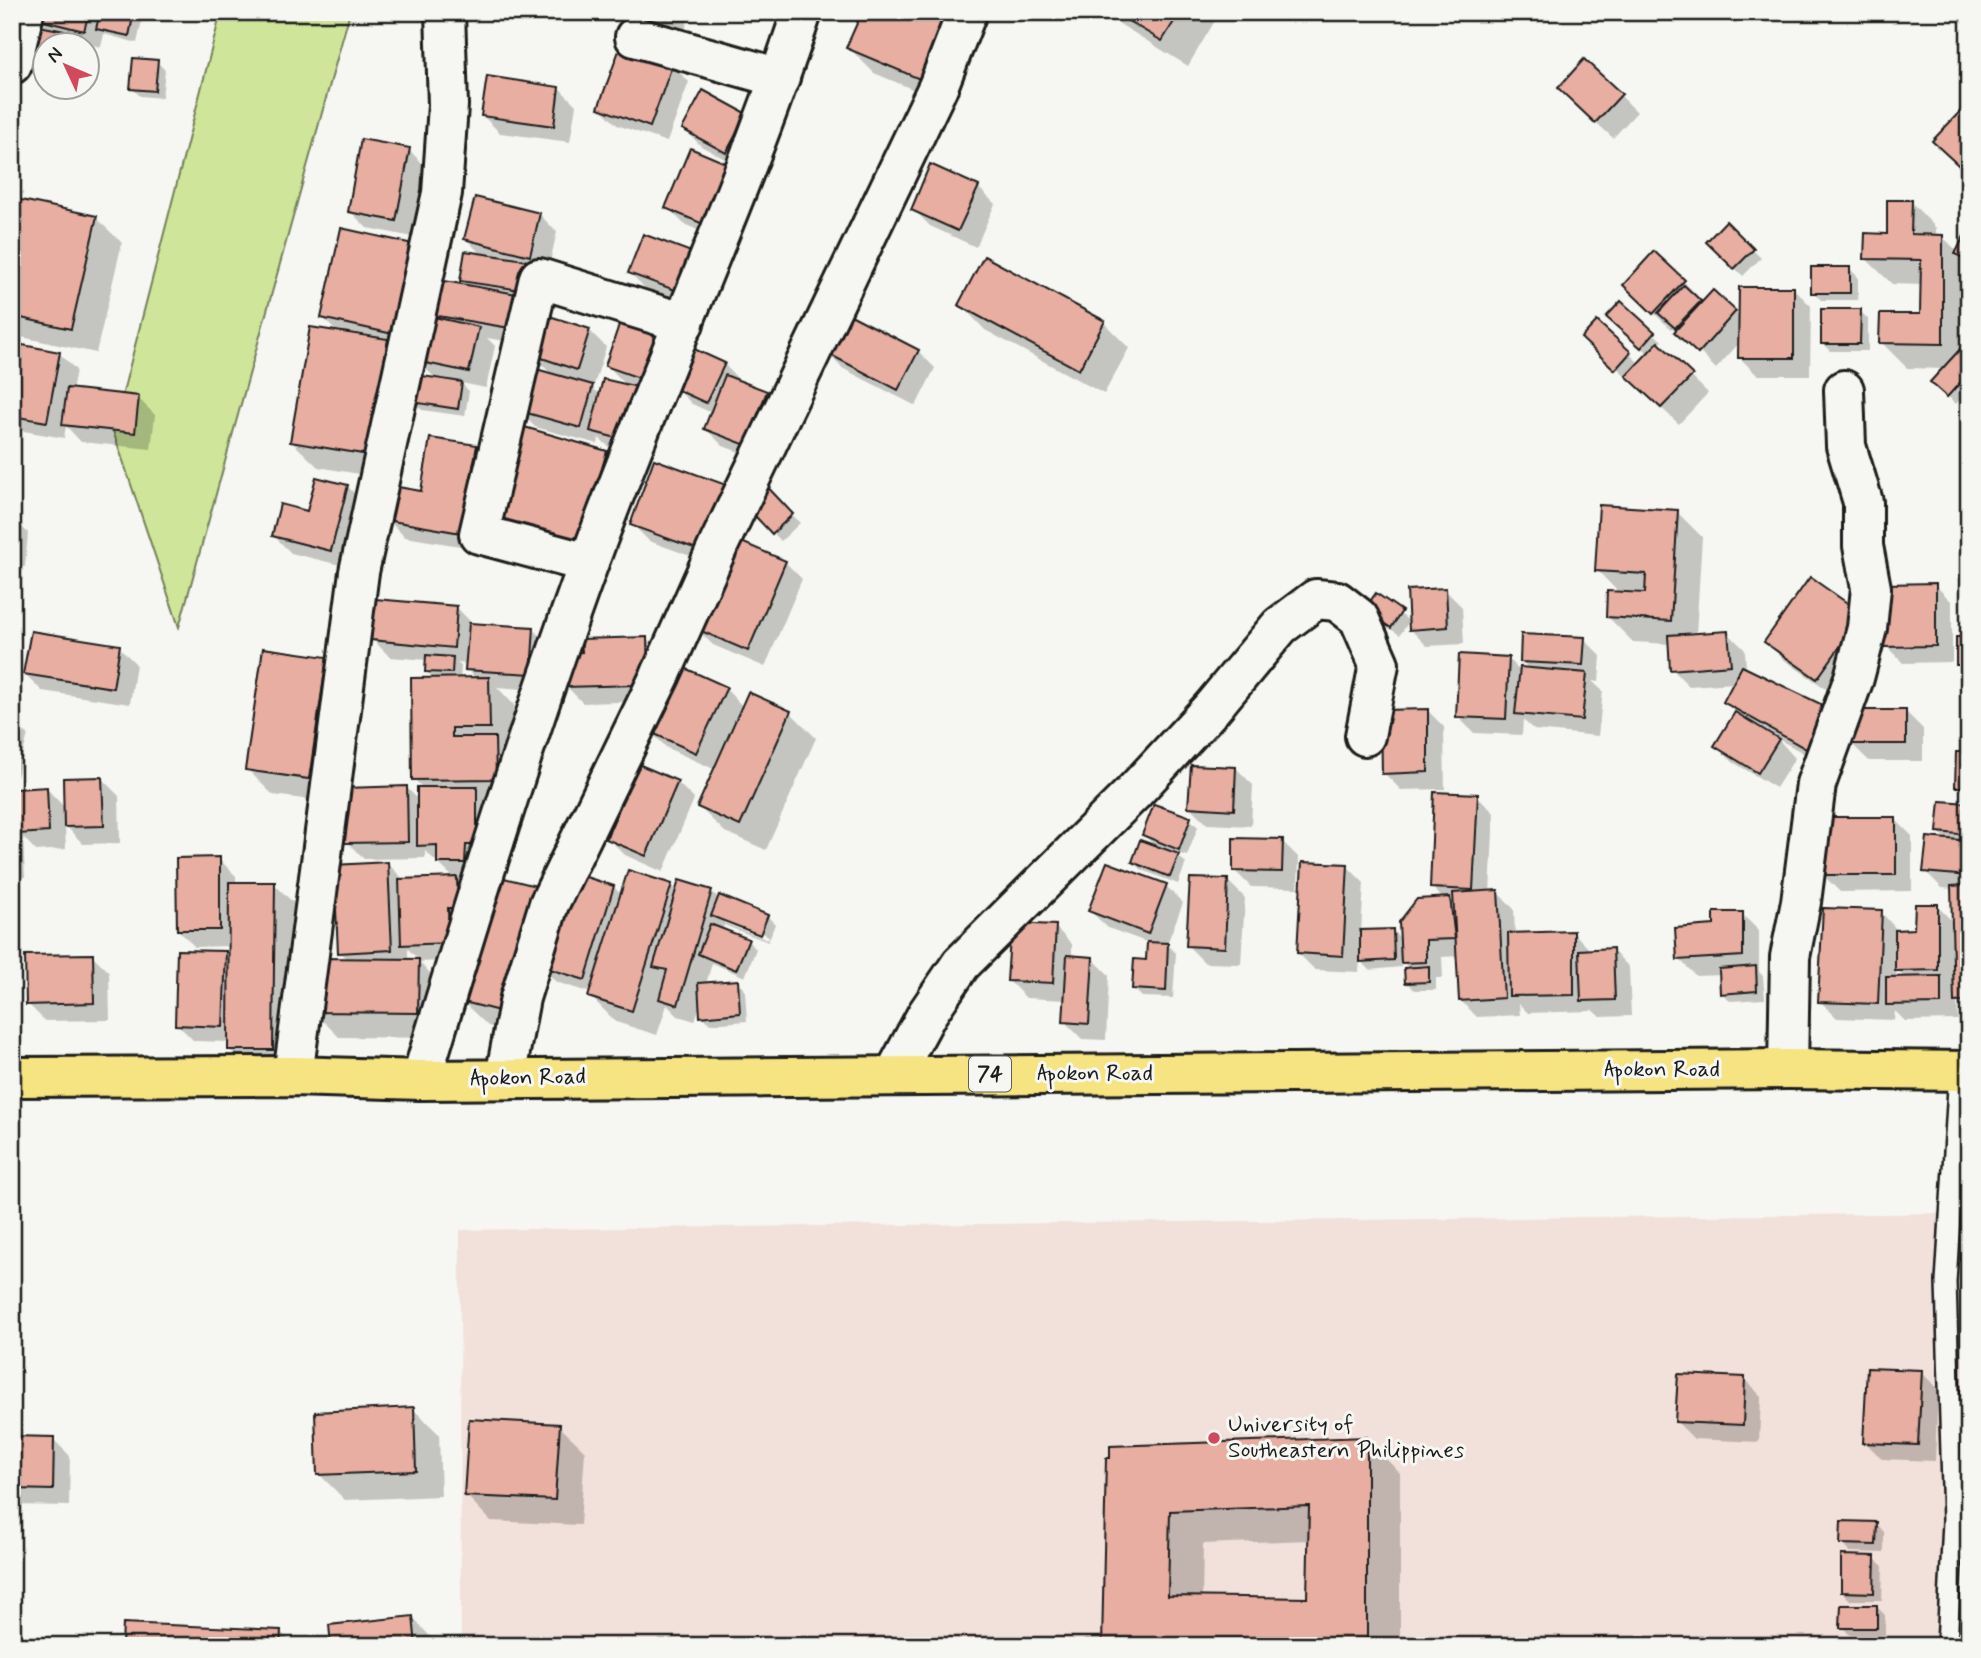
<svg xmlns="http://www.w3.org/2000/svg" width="1981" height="1658" viewBox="0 0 1981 1658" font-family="Mynerve,sans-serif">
<rect width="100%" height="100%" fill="#f6f6f2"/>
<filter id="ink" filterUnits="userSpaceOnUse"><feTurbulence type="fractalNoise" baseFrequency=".0143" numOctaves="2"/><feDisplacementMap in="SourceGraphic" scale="14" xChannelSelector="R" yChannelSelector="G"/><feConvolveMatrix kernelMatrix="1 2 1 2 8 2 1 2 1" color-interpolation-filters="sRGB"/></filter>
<g filter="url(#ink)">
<path fill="#f2e0da" d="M1969,1213v433h-1508l-1,-416z"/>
<path fill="#cee59a" stroke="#75805b" stroke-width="2" d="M221,12h129l-171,615 -66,-196z"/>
<g fill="#0003" fill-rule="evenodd">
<path d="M12,12h126l5,4 -6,27 -33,-9 -3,13 -14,-3 9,9 -6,29 -2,-1v-35h-42v27l-4,-1 -17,-17z"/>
<path d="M627,12h63l-6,22 -47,-11z"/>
<path d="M864,12l84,92 -74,-31 -26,-26z"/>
<path d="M1100,12h110l6,7 -28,47z"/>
<path d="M12,51l8,8 -8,43z"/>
<path d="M157,62l8,8 -3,28 -22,-2 -8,-8z"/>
<path d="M672,65l17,17 -22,60 -50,-17 -17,-17z"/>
<path d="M559,88l17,17 -6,37 -70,-9 -17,-17z"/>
<path d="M1620,95l17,17 -24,26 -36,-33z"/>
<path d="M746,115l-3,54 -42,-23 -17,-17z"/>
<path d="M409,150l17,17 -13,70 -46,-9 -17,-17z"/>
<path d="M691,150l29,90 -36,-16 -17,-17z"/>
<path d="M978,187l17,17 -19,43 -46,-21 -17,-17z"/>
<path d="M12,199l84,19 26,25 -26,110 -84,-18z"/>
<path d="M1911,202l25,26v8h6l16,16 11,-22v159l-13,15 -23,-22 12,-13 -38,-1 -26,-26 40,-26 1,-31 -30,-1 -26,-25 22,-23z"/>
<path d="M540,215l17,17 -19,81 51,17 17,17 -13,41 8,8 27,-9 -21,-22 15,-43 40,74 -28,-10 20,20 -13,50 -32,-9 -10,-9 -1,6 -63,-17 -17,-17 35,-34 -21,-22 2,-8 -47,-8 8,8 -9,42 -25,-5 8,8 -4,25 -43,-6 -8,-8 23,-22 -20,-20 -23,120 -76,-13 -26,-25 46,-109 -15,-15 117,3 -6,-7 34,-27 -6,-7 21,-24 -17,-17z"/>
<path d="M1726,224l35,34 -18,18 -35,-34z"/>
<path d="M644,236l53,72 -50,-18 -17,-17z"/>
<path d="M1850,269l8,8v23h-37l-8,-8z"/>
<path d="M1683,281l17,17 -2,2 4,4 11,-12 27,25 54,-28 17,17 -1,69h-53l-17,-17v-16l-24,27 -38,-39 -4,-4 -3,3 -29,-27z"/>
<path d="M1621,303l41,38 -3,4 49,48 -29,31 -95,-86 13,-15 43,41 9,-10 -32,-29z"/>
<path d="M960,304l144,19 25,25 -25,46 -119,-64z"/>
<path d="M1860,311l8,8v32h-38l-8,-8z"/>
<path d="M12,345l47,8 17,17 -4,21 66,7 17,17 -4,34 -70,-7 -15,-16 -2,12 -52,-9z"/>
<path d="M825,351h93l17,17 -19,38 -74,-38z"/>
<path d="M724,364l16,17 26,11 17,17 -20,52 -40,-15 -17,-17 6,-16 -20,-9 -17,-17z"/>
<path d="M476,447l17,17 -15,85 -73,-12 -17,-17z"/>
<path d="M606,452l26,26 -26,87 -90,-25 -26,-26z"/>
<path d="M762,483l38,40 -19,18 -36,-38 -13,37 53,22 17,17 -37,88 -52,-22 -17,-17 25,-61 -72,-26 -17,-17 96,-37z"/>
<path d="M347,486l17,17 -16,64 -57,-14 -17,-17z"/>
<path d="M1677,512l25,25 -6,98 32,-2 17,17 1,20 81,96 -49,-27 17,19 -19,30 -43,-26 -17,-16 20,-33 -11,-11 10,-19 -46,3 -17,-17 -2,-25 -37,-2 -26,-26 13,-22 -23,-24z"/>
<path d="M12,517l16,16 -3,34 -13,-1z"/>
<path d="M1935,585l17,17v60l-49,1 -17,-17z"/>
<path d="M1445,590l17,17 2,37 -37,2 -17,-17z"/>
<path d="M1376,595l33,26 -9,14 -26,-17z"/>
<path d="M457,608l17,17 59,4 17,17 -2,45 -51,-4 17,18 1,48 -34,127h-23l16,15 -9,65 -46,2 24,24v52l-104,-1 -25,-25 34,-52 -8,-8 48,-88 17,17 49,-3 -29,-27v7l-61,1 -17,-17 60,-54 12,12 4,-12 -9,-9 21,-99 -9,-9 1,-11 -37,-3 -17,-17zM457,663l10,1v5l10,10 -17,1 1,-14zM408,949l11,11h-11z"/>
<path d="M1862,615l-27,80 -52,-36 -17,-17z"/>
<path d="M647,639l17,17 -11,45 -70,2 -17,-17 17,-32z"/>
<path d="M1584,639l17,17 -2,26 -7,-1 11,10 -5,45 -64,-6 -11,-10 -1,15 -48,-2 -17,-17 51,-57 13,13 9,-3 -9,-8z"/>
<path d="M1969,639v34h-3l-8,-8z"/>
<path d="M119,647l17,17 -6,40 -88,-13 -17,-17z"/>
<path d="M12,656l7,7 -7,22z"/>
<path d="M327,659l25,25 -18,119 -61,-8 -26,-26z"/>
<path d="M726,689l17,18 47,5 26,26 -50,112 -41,-18 -26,-25 17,-37 -49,-22 -17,-17z"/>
<path d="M1427,710l17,17 1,62 -44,1 -17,-17z"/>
<path d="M1906,712l17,17v32h-54l-17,-17z"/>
<path d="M12,723l16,11 -11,43 -5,-1z"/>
<path d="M1969,754v44l-12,-12z"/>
<path d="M1236,768l17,17 -2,41 -44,-2 -17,-17z"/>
<path d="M102,779l17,17 1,47 -37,1 -18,-19 1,24 -30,2 -13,-14 2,40 -13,1v-62l7,7 28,-34 18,19z"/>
<path d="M677,782l17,17 -31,73 -38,-17 -17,-17z"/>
<path d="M1477,796l17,17 -4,80 7,-1 17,17 1,25 58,-2 17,18h22l17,17 2,49 -31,1 -9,-8v2l-63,2 -9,-9 1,11 -43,2 -17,-17 -2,-44 -16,1 1,21h-7v12h-22l-8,-8 4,-13 -9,-9v7l-31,3 -10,-10 -1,12 -44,-2 -17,-17 49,-87 17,17 -3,49 31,-2 10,10 41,-41 -11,-12z"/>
<path d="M1969,805v209l-12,-11 1,17 -53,1 -10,-10 -1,9 -57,-2 -17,-17 61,-89 17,19h18l21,-25 16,16 -1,-33 -10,-1 -17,-17 23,-30 -9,-9zM1897,970l8,8h-9z"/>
<path d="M1190,819l8,8 -11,29 -13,-4 12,11 -8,21 -36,-14 -8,-8 22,-15 -12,-12z"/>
<path d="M1895,819l17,17v55l-72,1 -17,-17z"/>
<path d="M1282,841l17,17 -1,30 -47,-1 -17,-17z"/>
<path d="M219,859l17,17v7l38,1 26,25 -2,166 -43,-1 -26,-25v-7l-35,-1 -17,-17 48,-71 5,5v-12l-35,1 -17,-17z"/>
<path d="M1228,881l17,17 -4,66 -36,-1 -17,-17z"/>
<path d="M671,885l6,6h34l8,8 48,17 8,8 -7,18 -44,-17 -2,6 26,10 8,8 -11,28 -33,-14 -6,21 31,-2 8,8 2,31 -37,3 -8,-8 -1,-15 -6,20 -17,-5 -11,-11 -10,30 -41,-13 -26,-26 1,-3 -35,-11 -10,-11 -17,65 -41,-10 -26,-25 73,-113 79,-1 8,9zM724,919l45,17 -1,4 -44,-17z"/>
<path d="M1166,886l17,17 -16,41 9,9 -3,45 -31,-1 -8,-8 14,-27 1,-19 -41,-15 -18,-17z"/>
<path d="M1742,914l17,17v41l4,4 2,23 -35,2 -8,-8 -1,-18 -25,1 -17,-17 37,-33z"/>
<path d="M1055,927l17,17v13l20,1 17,17 -3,65 -24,-1 -17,-17 1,-22 -40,-2 -17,-17z"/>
<path d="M92,955l17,17 1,48 -65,1 -17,-17z"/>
<path d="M1921,1372l17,17 -3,72 -53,-2 -17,-17z"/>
<path d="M1744,1379l17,17 -2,46 -65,-3 -17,-17z"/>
<path d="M413,1409l26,25 2,62 -96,4 -26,-26z"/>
<path d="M559,1426l26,25 -5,74 -89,-4 -25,-26z"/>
<path d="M12,1438l41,1 17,17 -1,50 -57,-1z"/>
<path d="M1366,1439l34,34v173h-296l4,-187zM1310,1540l-2,60 -106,-2 1,-54z"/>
<path d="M1876,1523l8,9v21l-34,-1 -8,-9z"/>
<path d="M1874,1558l9,8 -1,34h-32l-8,-8z"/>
<path d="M1877,1607l8,8v20h-35l-8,-8z"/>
<path d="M413,1618l26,28h-106z"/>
<path d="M280,1631l15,15h-171z"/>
</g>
<g fill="#e7aea1" stroke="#1c1c1c" stroke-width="2" fill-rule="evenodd">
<path d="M30,12h59l-5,19 -56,-14z"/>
<path d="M100,12h34l-5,24 -33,-7z"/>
<path d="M642,12h27l-2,6z"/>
<path d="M862,12h26l16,7 3,-7h44l-29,68 -76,-32z"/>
<path d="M1113,12h67l-18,29z"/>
<path d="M29,24l51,10 -2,12h-32v14l-23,-4z"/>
<path d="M621,45l52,18 -23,64 -52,-19z"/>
<path d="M133,58l25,2 -3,31 -25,-2z"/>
<path d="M1584,59l38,35 -27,29 -37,-35z"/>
<path d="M487,76l72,11 -5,39 -73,-10z"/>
<path d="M703,90l44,24 -21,39 -44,-24z"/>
<path d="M1969,102v71l-1,1 -36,-33z"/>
<path d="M361,139l49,9 -14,73 -48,-9z"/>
<path d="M690,148l38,16 -25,60 -38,-16z"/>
<path d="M930,164l49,22 -21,45 -47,-21z"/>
<path d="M475,197l65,16 -10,43 -66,-17z"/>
<path d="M12,198l85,18 -26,113 -59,-13z"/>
<path d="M1887,200h25l-1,34 32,1v109l-64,-1 1,-29h40l1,-54 -57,-1 1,-26 22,1z"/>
<path d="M1726,221l28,28 -20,20 -28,-27z"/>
<path d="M1969,226v35l-14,-7z"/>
<path d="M341,228l72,16 -20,90 -72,-16z"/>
<path d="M643,234l51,19 -14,39 -52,-19z"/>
<path d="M465,251l60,9 -4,30 -61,-9z"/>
<path d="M1654,251l31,29 -32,34 -30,-29z"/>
<path d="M984,256l121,65 -26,49 -121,-65z"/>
<rect x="1811" y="267" width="39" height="26"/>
<path d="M439,280l83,15 -6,34 -84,-14z"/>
<path d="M1684,285l17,16 -26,27 -17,-15z"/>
<path d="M1739,287h55v71h-56z"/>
<path d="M1713,290l23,21 -38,43 -24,-22z"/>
<path d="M1621,301l34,31 -14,16 -35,-31z"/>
<path d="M1821,309h40l-1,35h-39z"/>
<path d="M843,311l76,39 -21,40 -75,-39z"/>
<path d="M543,314l47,15 -13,41 -47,-16z"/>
<path d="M425,315l54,12 -10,45 -53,-11z"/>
<path d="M621,319l40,14 -16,47 -40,-14z"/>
<path d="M1597,321l34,31 -16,18 -34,-32z"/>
<path d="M310,327l78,12 -19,116 -79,-13z"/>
<path d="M1658,342l35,33 -32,33 -35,-32z"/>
<path d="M12,343l48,9 -13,70 -35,-6z"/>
<path d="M1963,346l6,5v22l-22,24 -17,-15z"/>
<path d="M692,348l33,15 -19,40 -33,-15z"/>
<path d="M529,367l64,18 -12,43 -65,-18z"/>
<path d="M416,375l46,7 -4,27 -46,-7z"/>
<path d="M725,375l42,16 -21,54 -42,-16z"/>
<path d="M603,379l35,8 -14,53 -34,-9z"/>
<path d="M67,388l72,8 -4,37 -73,-8z"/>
<path d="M514,424l93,27 -26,90 -93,-26z"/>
<path d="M430,438l47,7 -16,88 -75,-13 6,-34 29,5z"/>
<path d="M654,459l75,27 -24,66 -75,-27z"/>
<path d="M316,477l32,8 -17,66 -59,-15 8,-32 27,7z"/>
<path d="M762,481l31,33 -21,20 -31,-33z"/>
<path d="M1599,505l79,5 -7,111 -65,-4 1,-26 38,2 1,-19 -51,-3z"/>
<path d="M732,538l54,23 -38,90 -54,-23z"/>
<path d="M1810,577l53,37 -46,65 -53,-37z"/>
<path d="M1936,583v63l-52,1v-63z"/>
<path d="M1446,588l2,39 -39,3 -2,-40z"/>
<path d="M1376,593l26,18 -11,17 -27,-18z"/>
<path d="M375,599l82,7 -3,42 -83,-8z"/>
<path d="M469,623l65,4 -3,47 -66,-4z"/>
<path d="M31,631l89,14 -7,43 -90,-14z"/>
<path d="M1728,631l3,34 -61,5 -2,-35z"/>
<path d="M1521,634l64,3 -2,28 -63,-3z"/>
<path d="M647,637l1,40h-11v8l-72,2 -1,-34 18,-1 -1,-13z"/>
<rect x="1956" y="637" width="13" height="28"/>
<path d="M263,648l64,9 -18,122 -64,-9z"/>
<path d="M1459,654l50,3 -3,62 -50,-2z"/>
<path d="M426,655l27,2 -1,16 -27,-1z"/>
<path d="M678,665l49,22 -31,66 -48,-22z"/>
<path d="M1742,666l89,43 -21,42 -87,-49z"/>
<path d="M1520,667l67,6 -5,47 -67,-6z"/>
<path d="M489,677l1,51h-38v9h43l1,42 -84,1 -1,-102z"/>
<path d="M748,692l43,19 -51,115 -43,-19z"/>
<path d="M1428,709v63l-46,2 -1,-64z"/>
<rect x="1850" y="710" width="56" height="34"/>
<path d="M1735,712l44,27 -21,34 -44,-27z"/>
<path d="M12,722l9,2 -9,32z"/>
<path d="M1956,752h13v35h-14z"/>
<path d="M638,764l40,17 -32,75 -40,-17z"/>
<path d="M1191,765l45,2 -2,43 -46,-3z"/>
<path d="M102,777l2,49 -40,1 -1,-49z"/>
<path d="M407,786l1,56 -63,1v-55z"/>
<path d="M47,787l2,45 -32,2 -2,-45z"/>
<path d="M417,787h60v58h-11l-1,18h-28v-18l-20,1z"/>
<path d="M1434,792l44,2 -5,96 -43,-2z"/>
<path d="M1940,801l29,2v32l-32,-3z"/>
<path d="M1154,804l37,13 -12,33 -37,-15z"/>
<rect x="1821" y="817" width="75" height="58"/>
<path d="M1927,837l42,4v35l-46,-4z"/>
<path d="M1233,838l50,1 -1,33 -49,-1z"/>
<path d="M1140,840l39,14 -9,23 -38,-15z"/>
<path d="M220,857v73h-43l-1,-72z"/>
<path d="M388,862l4,88 -54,3 -4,-88z"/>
<path d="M1107,862l60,22 -19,50 -60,-23z"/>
<path d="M1302,862l46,2 -5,92 -46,-3z"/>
<path d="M628,870l44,14 -40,127 -44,-14z"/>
<path d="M567,871l47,15 -29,94 -48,-15z"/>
<path d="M492,875l44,11 -33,126 -43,-11z"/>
<path d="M457,877l1,31h-10l1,35 -48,2 -2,-66z"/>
<path d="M1190,878l38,1 -3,69 -39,-2z"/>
<path d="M679,880l33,10 -34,115 -19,-6 8,-29 -14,-3z"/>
<path d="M229,882h46l-2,168h-45z"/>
<path d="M1969,885v116l-15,1 -3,-116z"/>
<path d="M1498,890l6,108 -45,3 -6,-108z"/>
<path d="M719,895l49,20 -8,20 -49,-19z"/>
<path d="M1450,897l5,42 -29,1v22l-25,1 -2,-41 18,-23z"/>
<path d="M1915,904h23v66l-43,1v-41l19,-1z"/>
<path d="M1823,908l59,2 -4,94 -60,-2z"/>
<path d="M1714,912h29v44l-66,4 -2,-32 39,-3z"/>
<path d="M1011,923l45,2 -3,58 -46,-2z"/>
<path d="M710,924l39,15 -13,31 -38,-16z"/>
<path d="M1393,929l1,31 -34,2v-32z"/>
<path d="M1574,931v64l-65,1 -1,-63z"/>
<path d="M1147,942l21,1 -2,48 -34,-2 2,-30 12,1z"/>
<path d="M1613,948l2,52 -34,1 -2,-51z"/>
<path d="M177,950l49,1 -3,76 -48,-2z"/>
<path d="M93,954l1,49 -68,2 -1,-50z"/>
<path d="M1067,955l26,2 -4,67 -26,-2z"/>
<path d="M313,958l106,1 -1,54 -106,-1z"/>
<path d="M1429,966v16l-24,1 -1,-15z"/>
<path d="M1756,966l1,25 -37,3 -1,-25z"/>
<path d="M1941,976v28l-55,1v-28z"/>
<path d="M738,980l2,33 -40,4 -2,-34z"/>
<path d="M1867,1368l55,2 -4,75 -55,-2z"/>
<path d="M1678,1374l67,3 -2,48 -68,-3z"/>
<path d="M414,1407l2,64 -99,4 -2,-63z"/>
<path d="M469,1419l91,5 -5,76 -91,-4z"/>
<path d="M12,1436l42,1 -1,53 -41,-1z"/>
<path d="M1367,1437v209h-265l4,-188h4v-12zM1309,1506l-2,92 -139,-2 2,-85z"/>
<path d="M1841,1521l36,1 -1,23 -36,-1z"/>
<path d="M1841,1555l34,1 -1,37 -33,-1z"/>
<path d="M1841,1605h36v23h-37z"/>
<path d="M413,1616l3,30h-85l-2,-21z"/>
<path d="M123,1623l158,7 -1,16h-158z"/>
</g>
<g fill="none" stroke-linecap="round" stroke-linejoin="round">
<g stroke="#1c1c1c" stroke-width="24">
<path id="lane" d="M1947,1646l6,-125 -7,-239 13,-211"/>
</g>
<g stroke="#1c1c1c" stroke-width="44">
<g id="street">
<path d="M635,37l145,41"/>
<path d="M12,64l12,-52"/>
<path d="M588,563l-109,-29 60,-256 145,45"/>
<path d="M1788,1069l2,-112 11,-55 15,-118 38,-106 13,-50 4,-40 -8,-42v-44l-17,-56 -2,-56"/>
<path d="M894,1075l33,-61 34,-50 172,-171 78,-84 69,-83 36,-27 21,2 22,17 20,46 -14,72"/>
<path d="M293,1076l66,-504 83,-379 6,-88 -3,-93"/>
<path d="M505,1078l15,-80 29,-94 112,-230 58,-130 219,-457 29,-75"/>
<path d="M421,1080c52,-173 105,-345 167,-515 67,-186 152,-365 214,-553"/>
</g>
</g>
<g stroke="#1c1c1c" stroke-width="44">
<path id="highway" d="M12,1077l281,-1 128,4 1367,-11 181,2"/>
</g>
<use href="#lane" stroke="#f6f6f2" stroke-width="19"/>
<use href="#street" stroke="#f6f6f2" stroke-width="38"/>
<use href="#highway" stroke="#f6e381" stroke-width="38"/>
</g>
</g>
<circle fill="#d1495b" stroke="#f6f6f2" stroke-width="2.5" cx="1214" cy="1438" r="7"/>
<g text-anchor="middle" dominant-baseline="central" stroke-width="6" stroke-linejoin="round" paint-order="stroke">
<rect fill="#f6f6f2" stroke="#5d5d5c" stroke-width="2" x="969" y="1056.5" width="42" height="35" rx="5"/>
<g font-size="21" font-weight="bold" fill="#1c1c1c">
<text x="990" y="1074">74</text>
</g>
<g font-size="23" fill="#1c1c1c" stroke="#f6f6f2">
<text x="1662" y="1070">Apokon Road</text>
<text x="1095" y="1074">Apokon Road</text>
<text transform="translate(528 1078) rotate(-1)">Apokon Road</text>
</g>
<g font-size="23" fill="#1c1c1c" stroke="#f6f6f2" text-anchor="start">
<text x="1228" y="1425">University of<tspan x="1228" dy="26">Southeastern Philippines</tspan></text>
</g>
</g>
<rect width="1981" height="1658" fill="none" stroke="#f6f6f2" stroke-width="42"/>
<rect x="21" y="21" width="1939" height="1616" fill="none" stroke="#1c1c1c" stroke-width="2.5" filter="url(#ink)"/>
<g transform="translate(66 66) rotate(314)"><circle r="33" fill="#f6f6f2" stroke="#9f9f9c" stroke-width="2"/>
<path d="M0-5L12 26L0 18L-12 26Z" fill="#d1495b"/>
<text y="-10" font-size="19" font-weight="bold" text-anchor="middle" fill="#1c1c1c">N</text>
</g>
</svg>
